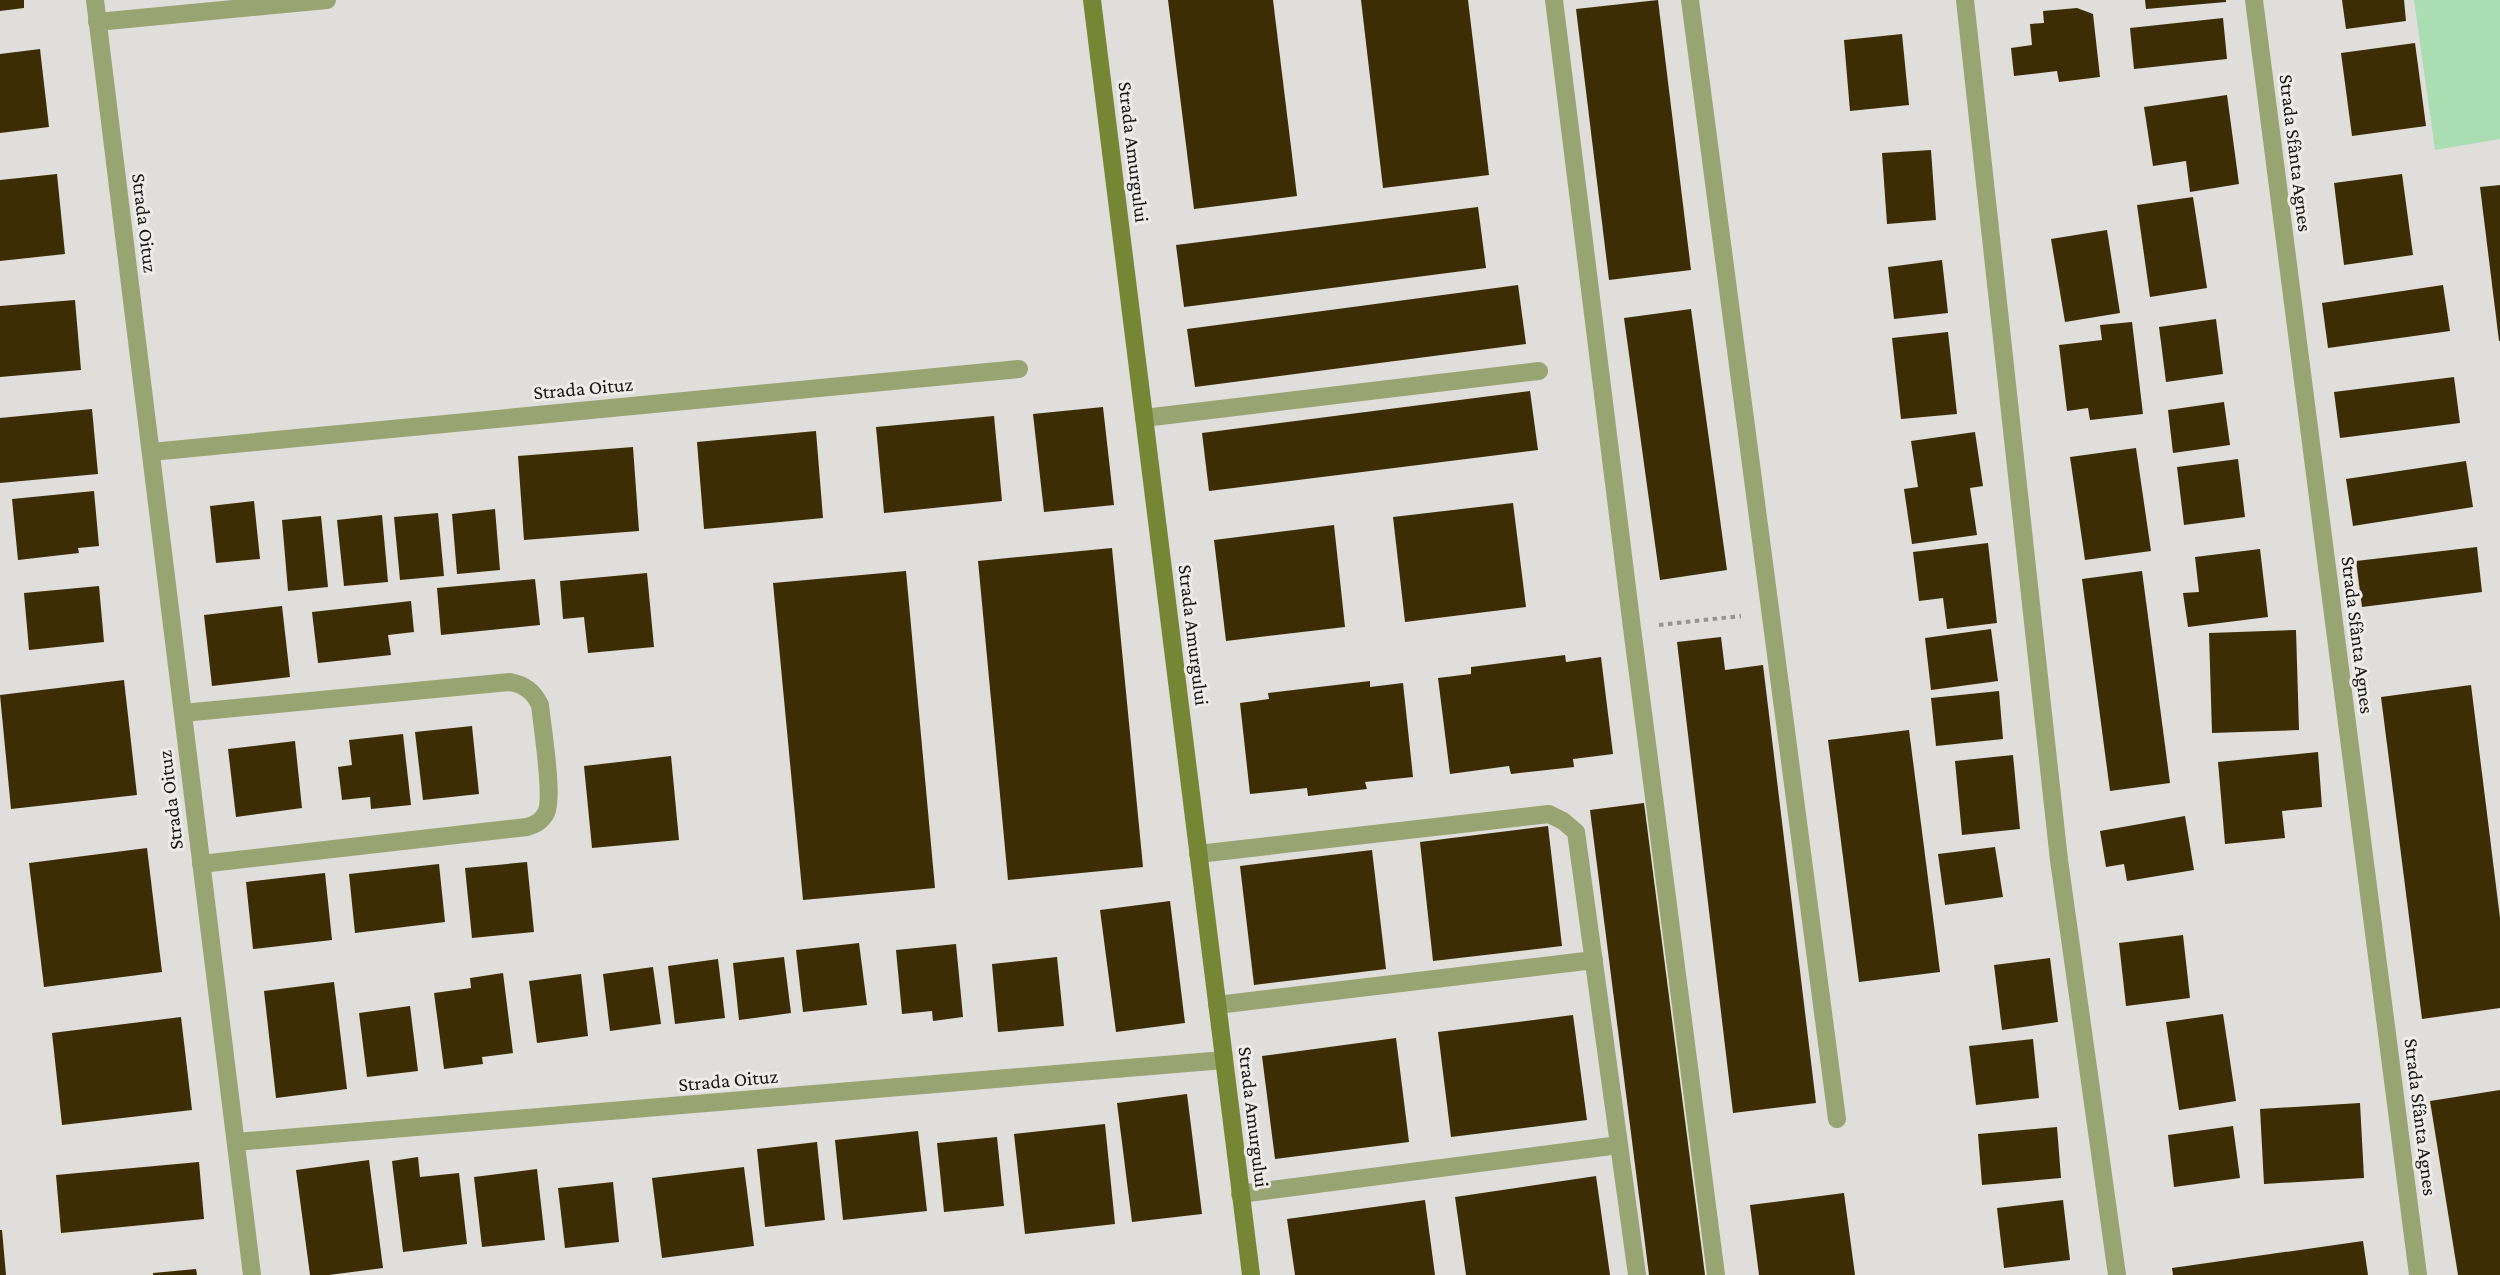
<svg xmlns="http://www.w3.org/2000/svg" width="2500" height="1275" viewBox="0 0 2500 1275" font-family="'Crimson Pro',serif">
<rect width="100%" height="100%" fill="#e0dedb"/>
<path fill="#abddb2" d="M2414,0h86v139l-65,11z"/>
<g fill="#3c2d04">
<path d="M0,0h24v8l-24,3z"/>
<path d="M1168,0h105l24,196 -103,13z"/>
<path d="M1361,0h107l21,175 -106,13z"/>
<path d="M1658,0l33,270 -82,10 -33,-271z"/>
<path d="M2145,0h81v2l-80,7z"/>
<path d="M2342,0h62l2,21 -60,8z"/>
<path d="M2077,8l16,6 7,63 -41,5 -2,-11 -43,5 -3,-28 21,-3 -2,-21 14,-1 -1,-12z"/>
<path d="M2223,18l4,41 -93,10 -4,-41z"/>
<path d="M1902,34l7,71 -59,6 -6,-71z"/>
<path d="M2415,43l11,83 -74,10 -11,-83z"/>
<path d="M40,49l9,78 -49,6v-79z"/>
<path d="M2227,95l12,89 -49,8 -4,-31 -33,5 -9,-59z"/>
<path d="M1931,150l5,70 -49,4 -5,-71z"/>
<path d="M57,174l8,80 -65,7v-81z"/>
<path d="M2402,174l11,81 -69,10 -10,-82z"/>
<path d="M2500,185v156h-1l-19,-154z"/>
<path d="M2193,197l14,91 -57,9 -13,-92z"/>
<path d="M1478,207l8,61 -302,39 -8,-62z"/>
<path d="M2107,230l13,83 -55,9 -14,-83z"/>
<path d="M1942,260l6,53 -54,6 -6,-52z"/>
<path d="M1518,285l8,59 -331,43 -8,-58z"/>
<path d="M2443,285l7,46 -122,17 -6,-45z"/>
<path d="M75,300l6,70 -81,7v-71z"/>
<path d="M1691,309l36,261 -67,10 -36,-262z"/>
<path d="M2216,319l7,55 -57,8 -7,-55z"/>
<path d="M2132,322l11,92 -53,6 -2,-12 -21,3 -8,-66 43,-5 -2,-15z"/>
<path d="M1948,332l9,82 -56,5 -9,-81z"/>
<path d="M2454,377l6,46 -120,15 -6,-46z"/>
<path d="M1530,391l8,59 -329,41 -7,-58z"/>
<path d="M2224,402l6,43 -57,8 -5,-43z"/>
<path d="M1103,407l11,98 -70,7 -11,-98z"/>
<path d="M92,409l6,65 -98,9v-65z"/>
<path d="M994,416l8,85 -118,12 -8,-86z"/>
<path d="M816,431l7,87 -119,11 -7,-87z"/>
<path d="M1975,432l8,54 -13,2 7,47 -65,9 -8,-55 14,-2 -7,-46z"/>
<path d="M633,447l6,84 -115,9 -6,-84z"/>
<path d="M2136,448l15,103 -66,9 -15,-103z"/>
<path d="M2238,459l7,58 -61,8 -7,-58z"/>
<path d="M2466,461l7,46 -120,19 -7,-47z"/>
<path d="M94,491l5,55 -21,2 1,5 -61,7 -6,-61z"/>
<path d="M254,501l6,58 -44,4 -6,-57z"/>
<path d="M1513,503l13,104 -121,15 -12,-105z"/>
<path d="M495,509l5,61 -43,4 -5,-60z"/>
<path d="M438,513l6,63 -44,4 -6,-63z"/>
<path d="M382,515l6,67 -44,4 -7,-66z"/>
<path d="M321,516l7,71 -40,4 -6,-71z"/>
<path d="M1334,525l11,102 -119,14 -12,-101z"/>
<path d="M1988,543l9,80 -50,6 -4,-31 -24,3 -6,-49z"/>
<path d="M2477,547l5,45 -120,15 -6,-46z"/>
<path d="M1112,548l31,319 -135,13 -30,-319z"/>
<path d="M2260,549l8,68 -80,10 -5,-34 16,-1 -4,-35z"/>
<path d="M906,571l29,317 -132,12 -30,-317z"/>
<path d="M2142,571l28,212 -60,8 -28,-212z"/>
<path d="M647,573l7,74 -66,6 -4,-36 -21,2 -3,-38z"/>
<path d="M535,579l5,46 -99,10 -4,-47z"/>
<path d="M99,586l5,56 -75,8 -5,-57z"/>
<path d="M411,601l3,31 -26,3 3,20 -73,8 -6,-51z"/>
<path d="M282,606l8,71 -78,9 -8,-71z"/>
<path d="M1991,629l7,52 -67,9 -6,-52z"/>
<path d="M2296,630l3,100 -87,3 -3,-100z"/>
<path d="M1721,637l4,33 38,-5 53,438 -83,10 -56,-471z"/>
<path d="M1565,655l1,7 35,-5 12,97 -40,5 1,8 -63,7 -2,-8 -59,8 -12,-96 33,-4v-7z"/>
<path d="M124,680l13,115 -126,14 -11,-114z"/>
<path d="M1370,681v6l33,-4 10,94 -48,5 2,7 -59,7 -1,-8 -57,6 -10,-91 29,-4 -1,-6z"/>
<path d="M2471,685l29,233v90l-78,11 -41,-322z"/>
<path d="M1999,691l4,48 -67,7 -5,-48z"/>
<path d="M472,726l7,68 -56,6 -8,-68z"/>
<path d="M1909,730l31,242 -81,10 -31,-242z"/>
<path d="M403,734l8,71 -40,4 -1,-12 -28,3 -4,-33 14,-2 -3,-25z"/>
<path d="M295,741l7,67 -66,9 -8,-68z"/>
<path d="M2318,752l4,55 -40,4 3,27 -60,6 -7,-82z"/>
<path d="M2013,755l7,74 -58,6 -7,-74z"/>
<path d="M671,756l8,84 -87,8 -8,-82z"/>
<path d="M1644,803l61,472h-56l-59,-465z"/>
<path d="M2185,816l9,54 -67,11 -3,-17 -18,3 -6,-36z"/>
<path d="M1548,826l14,120 -129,15 -13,-119z"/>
<path d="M1995,847l8,50 -58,8 -7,-51z"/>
<path d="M147,848l15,124 -118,15 -15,-124z"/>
<path d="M1372,850l14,119 -132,16 -14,-119z"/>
<path d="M527,862l7,70 -62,6 -7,-70z"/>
<path d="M439,864l6,58 -90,11 -6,-59z"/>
<path d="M325,873l7,67 -79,9 -7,-67z"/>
<path d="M1170,901l15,122 -69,9 -16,-122z"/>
<path d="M2183,935l7,63 -64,8 -7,-63z"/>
<path d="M859,943l8,62 -64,7 -7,-62z"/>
<path d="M956,944l7,73 -30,4 -1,-10 -30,3 -6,-64z"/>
<path d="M784,957l7,56 -52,7 -6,-57z"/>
<path d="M1057,957l7,69 -66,6 -6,-68z"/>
<path d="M2050,958l8,64 -56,8 -8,-65z"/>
<path d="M718,959l7,59 -50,6 -7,-58z"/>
<path d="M653,967l8,57 -51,7 -7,-57z"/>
<path d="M503,973l10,80 -31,4 1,7 -39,5 -10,-76 37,-5 -1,-10z"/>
<path d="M581,974l7,62 -51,7 -8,-62z"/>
<path d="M334,982l13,107 -71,9 -12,-107z"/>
<path d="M410,1006l8,65 -51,6 -8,-64z"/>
<path d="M2223,1014l13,87 -57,9 -13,-88z"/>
<path d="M1573,1015l14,105 -136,17 -13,-105z"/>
<path d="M181,1017l11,93 -130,15 -10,-92z"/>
<path d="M1396,1038l13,104 -134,17 -13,-103z"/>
<path d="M2033,1039l6,59 -63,7 -7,-59z"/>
<path d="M2500,1090v185h-42l-28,-174z"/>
<path d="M1187,1094l15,120 -70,8 -15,-119z"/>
<path d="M2360,1103l4,75 -100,6 -4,-75z"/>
<path d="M1105,1124l10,100 -90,10 -11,-100z"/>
<path d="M2233,1126l7,52 -66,9 -6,-52z"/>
<path d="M2057,1127l4,51 -79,7 -4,-51z"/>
<path d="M918,1131l9,80 -84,9 -8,-80z"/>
<path d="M997,1137l7,69 -60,6 -7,-69z"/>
<path d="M817,1142l8,78 -60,7 -8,-78z"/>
<path d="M418,1157l2,20 39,-4 8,71 -64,8 -11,-91z"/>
<path d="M369,1160l14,108 -54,7h-19l-14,-105z"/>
<path d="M199,1162l5,57 -143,14 -5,-58z"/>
<path d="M744,1167l10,79 -92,12 -10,-80z"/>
<path d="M537,1169l8,71 -63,7 -8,-70z"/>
<path d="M1596,1176l14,99h-144l-11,-78z"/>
<path d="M613,1182l6,60 -54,6 -7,-60z"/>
<path d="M1844,1193l11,82h-96l-9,-70z"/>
<path d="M1425,1200l10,75h-140l-8,-56z"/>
<path d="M2063,1200l7,60 -66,8 -7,-60z"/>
<path d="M0,1230h2l4,45h-6z"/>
<path d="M2363,1241l5,34h-195l-1,-7z"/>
<path d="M196,1269l1,6h-44v-2z"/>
</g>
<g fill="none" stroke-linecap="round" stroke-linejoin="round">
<path stroke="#969492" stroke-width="4" stroke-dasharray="4.5 4.5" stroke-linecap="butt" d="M1659,625l82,-9"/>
<g stroke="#98a471" stroke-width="18">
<path d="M1554,0l78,628 84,647"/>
<path d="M1690,0l147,1119"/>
<path d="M1965,0l94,860 58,415"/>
<path d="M2254,0l164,1275"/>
<path d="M97,22l230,-22"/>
<path d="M151,452l868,-83"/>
<path d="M1198,854l351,-40 14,7 13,11 61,443"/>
</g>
<g stroke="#98a471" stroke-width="18">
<path d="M95,0l157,1275"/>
<path d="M1144,418l395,-47"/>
<path d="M183,713l327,-31c15,3 23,9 30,23 2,21 14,92 6,108 -5,9 -10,11 -19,14l-326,37"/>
<path d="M1217,1005l377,-45"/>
<path d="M236,1142l988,-82"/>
<path d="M1240,1194l379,-49"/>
</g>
<path stroke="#778635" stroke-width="18" d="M1092,0l159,1275"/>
</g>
<g text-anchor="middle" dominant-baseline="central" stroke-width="6" stroke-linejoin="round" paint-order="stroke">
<g font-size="20" fill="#171615" stroke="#edece9">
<text transform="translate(1134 152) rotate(83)">Strada Amurgului</text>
<text transform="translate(2296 153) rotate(83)">Strada Sfânta Agnes</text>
<text transform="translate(145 223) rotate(83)">Strada Oituz</text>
<text transform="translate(583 388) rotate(-5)">Strada Oituz</text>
<text transform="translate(1194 635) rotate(83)">Strada Amurgului</text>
<text transform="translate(2358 635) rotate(83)">Strada Sfânta Agnes</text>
<text transform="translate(170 800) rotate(-97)">Strada Oituz</text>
<text transform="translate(728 1080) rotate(-5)">Strada Oituz</text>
<text transform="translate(1254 1117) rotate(83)">Strada Amurgului</text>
<text transform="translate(2421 1117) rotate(83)">Strada Sfânta Agnes</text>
</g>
</g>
</svg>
